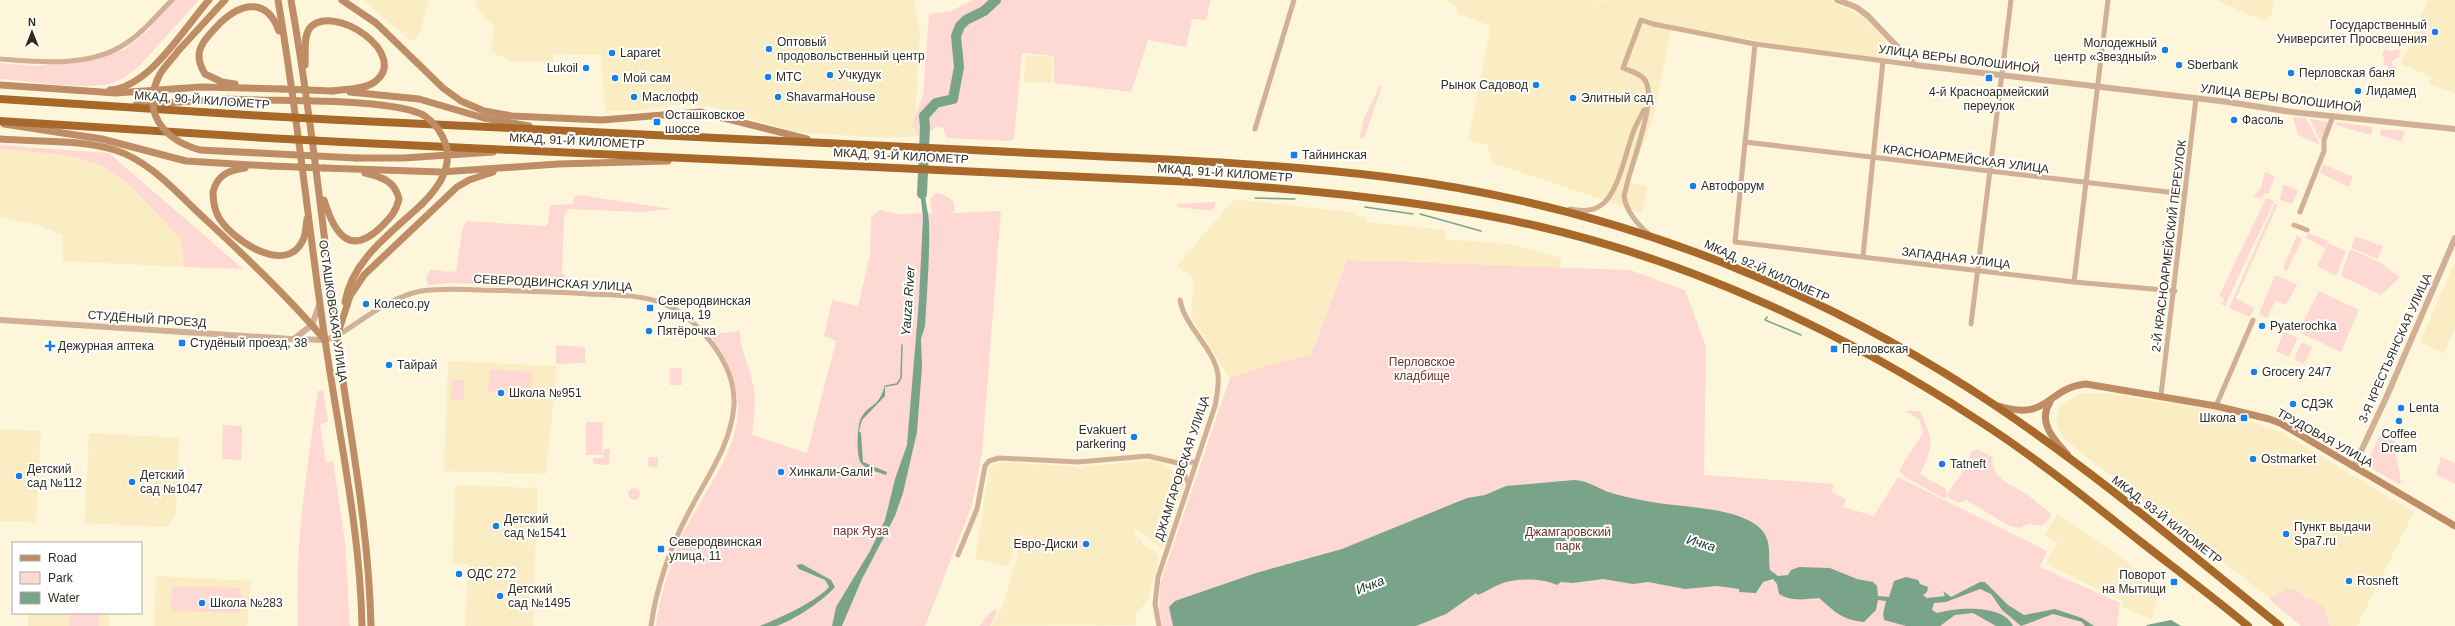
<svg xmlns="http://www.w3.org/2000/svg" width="2455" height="626" viewBox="0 0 2455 626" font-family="Arial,sans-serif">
<rect width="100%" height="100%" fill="#fef6da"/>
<g fill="#faedc3">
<path d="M364,0h65l-10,35 -7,7z"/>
<path d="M477,0h437l6,31 -5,89 -2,5 5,10 7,1 -40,2 -91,-6 -86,-26 -33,-1 -42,6h-28l-4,-56 -47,-1 -1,8h-39l-23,-10 3,-25 -18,-20z"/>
<path d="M1445,0h153l6,2 1,-2h223l36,17 26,28 -1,14 -114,-15 -103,-18 -19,92 -24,64 18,4 -5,27 -149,-50 -6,-18 -19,-4 23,-115 -32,-12 -2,-6z"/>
<path d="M2215,0h59l-1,10 -6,12z"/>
<path d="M2428,0h27v93l-26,-9 3,-7 -31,-13z"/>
<path d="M1026,55l27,2 -2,26 -27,-1z"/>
<path d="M0,149l66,6 36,11 29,20 50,53 3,28 -121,-6 -1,-26 -24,-10 -38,-8z"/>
<path d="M1234,199l123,14 1,3 8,1v5l80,8 -1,9 65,5 51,14v10l-214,-8 -36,95 -47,11 -34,12 -39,-61 3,-38 -17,-13z"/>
<path d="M2455,262v66l-11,25 -24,-11z"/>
<path d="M448,361l109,5 -11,108 -102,-3z"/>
<path d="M2082,393h26l108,18 61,19 137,82 -57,114h-51l-227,-175 -17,-15 -6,-16 4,-14z"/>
<path d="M0,429l41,2 -5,91 -36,-1z"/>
<path d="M89,433l90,5 -3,75 -9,14 -82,-4z"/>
<path d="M1153,460l11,4 21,19 -5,15 -4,5 -14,47 -27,-22v9l7,3v4l14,8 3,7 -11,40 -12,16 -1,10 -144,1 13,-24 19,-67 -5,2 -10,29 -33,-7 15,-94 14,-3 77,5z"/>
<path d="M455,485l82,3v30l2,3 -3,10 -3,95h-68l3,-62 -15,-1z"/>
<path d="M2057,515l40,25 63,46 -8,33 -31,-12 3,-5 -78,-38 11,-22 -13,-7z"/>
<path d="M156,576l95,5 -4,45h-93z"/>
<rect x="28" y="613" width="81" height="13"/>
</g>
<g fill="#fed9d3">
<path d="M175,0h24l-60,66c-8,7 -16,13 -26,17 -28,8 -83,-2 -113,-4v-16l34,3 26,-3 64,-13 26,-21 1,-7z"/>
<path d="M973,0h238l-5,20 -14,-1 -6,28 -38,-7 -17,52 -77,-9v-27l-32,-3 -8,86 -5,2 -62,-3 -4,-10 -7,-1 -6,5 -1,4 -11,-1 -6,-10 11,-30 6,-81 22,-3z"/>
<path d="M2384,49l7,2 7,-2 2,2 -1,6 -7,4v3l4,4v5l-3,7 -5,-14 -5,-1 1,-8 -2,-2z"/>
<path d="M1380,85l2,1 -17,50 -6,4 5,-22z"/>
<path d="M2293,117l13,1 14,27 -22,-10z"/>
<path d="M2310,119l20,3 -10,18z"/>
<path d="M2337,122l36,5 -2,8 -35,-10z"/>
<path d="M2381,129l24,2 -4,11 -21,-7z"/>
<path d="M0,145l109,8 134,116 -59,-2 -3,-28 -50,-53 -29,-20 -36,-11 -66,-6z"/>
<path d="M2323,164l30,13 -4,10 -29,-14z"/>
<path d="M2265,172l10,4 -7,18 -4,-1 -2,6 -9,-3 8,-8z"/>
<path d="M2283,184l15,7 -6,13 -12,-4z"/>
<path d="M939,193c10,4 18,8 15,20l47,-2 -19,242 -10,52 -47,121h-269c3,-28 19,-79 33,-104 20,-38 55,-80 48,-126 -3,-22 -16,-38 -25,-58l2,-4 26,-3c0,17 8,32 12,49 5,19 2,36 0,55l55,18 29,-112 -12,-5 8,-36 26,6 12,-51 1,-37 9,-8 17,4 35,-1 -2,-14 4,-5z"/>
<path d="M579,195l93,14 -29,3 -75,-3 -4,8 -2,56c9,11 31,1 38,13l-4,2 -145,-5 -23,2 -2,-8 4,-7c8,-2 16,4 26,1l7,-44 3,-6 79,5 3,-3 2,-18 22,-1 2,-7z"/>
<path d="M2266,198l8,3 -49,105 -4,-2 3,-6 -5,-2z"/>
<path d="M1216,202l-2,7 -4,2 -33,-4v-3z"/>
<path d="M2275,203l3,1 -42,94 18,10 -4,9 -21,-9z"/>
<path d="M2308,233l20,8 -3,7 -19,-10z"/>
<path d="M2297,235l5,4 -15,32 -4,-3z"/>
<path d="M2355,236l28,10 -5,13 -27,-11z"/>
<path d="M2328,243l18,8 -10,25 -19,-10z"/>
<path d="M2350,249l29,13 21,15 -19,18 -40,-19z"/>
<path d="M1347,260l283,10 55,20 21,57 -2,128 130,9 -3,8 15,7 -3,8 31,9 24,-39 149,74 -7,16 80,36 -3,23h-955l-3,-16 1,-26 70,-206 34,-12 47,-11z"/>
<path d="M2275,275l22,9 -11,21 -11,-4 -8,17 -8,-4z"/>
<path d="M2319,291l40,19 -18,42 -43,-20z"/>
<path d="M2284,332l14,6 -9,19 -13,-6z"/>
<path d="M2302,342l10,5 -8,17 -10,-5z"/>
<path d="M556,345l29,2v16l-29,1z"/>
<rect x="670" y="368" width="12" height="17"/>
<path d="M490,369l43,3 -2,23 -43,-3z"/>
<path d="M452,379l12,1v20h-13z"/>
<path d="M323,390l5,32 -8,2 6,38 7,-1 12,80 5,85h-52c-4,-79 9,-157 20,-235z"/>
<path d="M1906,411h14c13,30 15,33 0,63l26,15 1,8 -4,1 -38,-21 -6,-7 24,-37 -3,-13z"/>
<path d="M586,422h17l-1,33h-16z"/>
<path d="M223,425l19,1 -1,34 -19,-1z"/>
<path d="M2380,434l21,11 -5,11 5,25 -1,4 -34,-20z"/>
<path d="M603,449h7l-1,16 -16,-1v-6h10z"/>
<path d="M1978,449l14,8c-1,23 20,27 36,38 8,6 12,11 22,17l1,5 -9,9 -14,-2 -8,4 -11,-2 -43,-26 -8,3 -9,-5 -2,-4 14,-20 11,-23z"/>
<path d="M649,457h9v11l-11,-2z"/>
<path d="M2441,457l14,6v21l-19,-10z"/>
<circle cx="634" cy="494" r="6"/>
<path d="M172,586l69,2 -1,25 -69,-2z"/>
<path d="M2287,588l17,6 -1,2 6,4 1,-2 15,10 5,18h-29l-32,-27z"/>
<path d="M996,608l1,4 -7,14h-10l5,-8z"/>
<path d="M69,613h31l-1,13h-30z"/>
</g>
<g fill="#7aa48a">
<path d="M921,180h6c-5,14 1,27 2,42 1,34 -2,70 -4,104l-4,13 1,28 -5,65 -14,61 -8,23 -33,63 -20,47h-10l4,-19 34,-56 15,-31 10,-41 12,-34 12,-145 4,-82 -3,-28z"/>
<path d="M885,384v12l-23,24 -3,11 2,2 2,29 24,10 -1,3c-8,-3 -19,-5 -25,-12 -5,-6 -4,-38 0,-45 8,-15 19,-10 24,-34z"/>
<path d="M1574,480c14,1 22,7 34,12 11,3 22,6 33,8 32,8 96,5 120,29 11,12 7,26 9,41l8,6 10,-1 3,-5 8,-3 31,1 27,11 16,3 4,4 1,10 11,1 5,-16 12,-4 12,3 2,4 8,3 -1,5 -4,3 4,3 18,-2 -2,-5 8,6 29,-15h5l23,23 16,10 31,-6 27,9 12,8h-9l-3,-4 -29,-8 -32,12 -19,-16 -11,-16 -11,-5 -34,13 -12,1 -2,7 5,3c19,-6 67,-9 76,13h-17l-23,-13 -18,2 -15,11h-34l-22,-6 -1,-6 3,-13 -8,-1 -2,10 -12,12c-24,-3 -27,-9 -45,-24 -14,1 -27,4 -40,-4l-2,-10 -4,-5 -10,3 -7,11 -17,-1v-3l-22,-3 -32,3 -37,-7 -15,2 -30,-5 -30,4 -12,-1 -4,3c-15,-7 -38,-7 -54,-2 -9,3 -17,9 -25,12l-2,-2 -30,21 -30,12h-243l-4,-19 6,-6 81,-28 86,-24 125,-51 18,-3 21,-9z"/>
<path d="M802,564l29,16 4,7c-11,13 -42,34 -59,39 -5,0 -11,0 -16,0 20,-8 55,-24 69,-39l-4,-7 -26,-11 -3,-4z"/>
<path d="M2171,620l10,6h-35l1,-1z"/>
</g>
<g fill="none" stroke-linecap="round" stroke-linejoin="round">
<g stroke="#7aa48a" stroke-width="1.5">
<path d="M1255,198l40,1"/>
<path d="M1365,207l48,7"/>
<path d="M1420,214l61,17"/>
<path d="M1767,317l-2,3 36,15"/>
<path d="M886,386l11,-2 4,-6 1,-33"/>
</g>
<path stroke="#7aa48a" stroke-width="10" d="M922,194l3,-67 -1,-11 12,-13 17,-4 6,-32 -3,-31 4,-10 6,-6 18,-9 12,-11"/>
<g stroke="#d1b095" stroke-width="5">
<path d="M1755,44l-20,198 339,40 101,9"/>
<path d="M0,59c39,3 85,8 120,-12 20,-11 36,-31 52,-47"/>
<path d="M1255,129l39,-129"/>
<path d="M1745,142l440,52"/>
<path d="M1570,209c10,2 21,3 30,-3 19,-12 26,-56 34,-76 3,-7 7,-14 10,-20"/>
<path d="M2300,212l24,-61v-11l9,-24"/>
<path d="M2294,225l13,5"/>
<path d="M1650,235c-12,-10 -23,-23 -26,-38 4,-26 33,-93 22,-115 -3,-8 -16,-11 -23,-14l18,-48 12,4 102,20 160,21"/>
<path d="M1863,256l20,-195"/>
<path d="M2074,282l34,-282"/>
<path d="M1971,324l40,-324"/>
<path d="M337,336c26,-16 53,-39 84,-45 20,-3 40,-2 60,-1 36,1 71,1 107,4 23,1 51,0 74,9 36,15 74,60 72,102 -3,41 -27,71 -45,107 -18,33 -33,76 -38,114"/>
<path d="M2161,395l35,-297"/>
<path d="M2216,406l37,-86"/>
<path d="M1178,463l17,-1"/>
<path d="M958,555l19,-46 8,-43 4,-5 10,-3 79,4 70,-6 30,7 10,19"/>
<path d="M1159,626l-4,-22 3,-27 57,-171c2,-10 4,-21 3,-31 -4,-28 -33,-47 -38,-75"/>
</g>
<g stroke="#d1b095" stroke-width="6">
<path d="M1837,0l19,7 12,9 47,49 313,37 64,10 163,17"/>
<path d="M0,320l292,19 33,1 12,-4"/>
<path d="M295,338l17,-13 7,-20"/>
<path d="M2354,466l32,-68 69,-160"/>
</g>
<g stroke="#be8d65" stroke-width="7">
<path d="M278,0c19,111 30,222 46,333 14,98 36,194 38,293"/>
<path d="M291,0c21,120 33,241 49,361 13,89 29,176 31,265"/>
<path d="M342,0l34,23 67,65 18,13 23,10 28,5 90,4 98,-8 107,27"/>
<path d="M179,50l46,-50"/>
<path d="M305,65c1,-11 -2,-26 4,-36 23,-29 105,27 64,54 -11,7 -29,6 -41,8"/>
<path d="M235,84l-13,-2 -17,-8c-3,-5 -6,-11 -6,-18 0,-13 13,-24 21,-33 24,-23 48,-23 59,8"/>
<path d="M0,85l116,8 85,-6 81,2"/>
<path d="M110,90c40,-3 74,-62 99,-90"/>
<path d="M350,92l69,7 65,19 45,8"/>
<path d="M136,105l88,-6 32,1"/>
<path d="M4,124l98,15 84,22 84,5"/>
<path d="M0,139c37,3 79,0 115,11 35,11 62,43 88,67 43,40 84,79 122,123"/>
<path d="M356,158h48l89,-6"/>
<path d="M245,168c-16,2 -28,7 -32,24 0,8 1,16 5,24 12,23 68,61 85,24 3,-6 3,-15 4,-21"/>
<path d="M324,168l117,4 117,-8 110,-3"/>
<path d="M324,200c10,32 25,58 57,27 9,-9 15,-15 18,-28 -4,-18 -17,-22 -34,-26"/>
<path d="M345,302c7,-42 47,-70 77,-98"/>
<path d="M338,333l12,-37 14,-21 93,-88 12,-7 24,-8"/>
<path d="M2050,402c-13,20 4,38 17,52"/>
<path d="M1999,406c50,16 47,-18 87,-22l130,22 53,13 11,4 175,103"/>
</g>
<g stroke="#a8682a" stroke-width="8">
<path d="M0,99l265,17"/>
<path d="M339,120c218,10 436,20 653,31 132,7 263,10 394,26 126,16 252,49 369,99 83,35 163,78 238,128 100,67 193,146 287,222"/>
<path d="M0,121l267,17"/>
<path d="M342,142l851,40c116,8 230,18 344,44 156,36 306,106 439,193 58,37 112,81 165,123 36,28 72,55 107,84"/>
</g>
<g stroke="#be8d65" stroke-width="7">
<path d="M179,50c-6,8 -14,16 -19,24 -20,38 4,66 40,76l156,8"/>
<path d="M282,89l50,2"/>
<path d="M256,100c37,1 141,-1 169,16 10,7 17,17 21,29 6,24 -8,43 -24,59"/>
<path d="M270,166l54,2"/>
</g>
<g stroke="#a8682a" stroke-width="8">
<path d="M265,116l74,4"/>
<path d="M267,138l75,4"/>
</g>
</g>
<g fill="#177fe7" stroke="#fff" stroke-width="1.5">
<circle cx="2435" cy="32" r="4"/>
<circle cx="769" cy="49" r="4"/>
<circle cx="2165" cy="50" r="4"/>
<circle cx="612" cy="53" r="4"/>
<circle cx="2179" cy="65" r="4"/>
<circle cx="586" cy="68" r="4"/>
<circle cx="2291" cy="73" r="4"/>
<circle cx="830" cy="75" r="4"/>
<circle cx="768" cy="77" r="4"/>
<circle cx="615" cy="78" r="4"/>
<rect x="1985" y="74" width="8" height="8" rx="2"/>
<circle cx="1536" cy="85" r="4"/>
<circle cx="2358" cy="91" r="4"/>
<circle cx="634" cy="97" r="4"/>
<circle cx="778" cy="97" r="4"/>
<circle cx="1573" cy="98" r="4"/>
<circle cx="2234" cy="120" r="4"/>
<rect x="653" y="118" width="8" height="8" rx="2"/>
<rect x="1290" y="151" width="8" height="8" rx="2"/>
<circle cx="1693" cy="186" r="4"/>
<circle cx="366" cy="304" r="4"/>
<rect x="646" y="304" width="8" height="8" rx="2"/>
<circle cx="2262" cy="326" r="4"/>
<circle cx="649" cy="331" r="4"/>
<rect x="178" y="339" width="8" height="8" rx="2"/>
<path d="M48 340h4v4h4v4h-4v4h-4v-4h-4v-4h4z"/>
<rect x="1830" y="345" width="8" height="8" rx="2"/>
<circle cx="389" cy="365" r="4"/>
<circle cx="2254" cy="372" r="4"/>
<circle cx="501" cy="393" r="4"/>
<circle cx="2293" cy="404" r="4"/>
<circle cx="2401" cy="408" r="4"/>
<rect x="2240" y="414" width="8" height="8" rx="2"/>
<circle cx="2399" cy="421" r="4"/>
<circle cx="1134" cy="437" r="4"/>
<circle cx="2253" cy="459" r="4"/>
<circle cx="1942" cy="464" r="4"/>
<circle cx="781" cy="472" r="4"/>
<circle cx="19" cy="476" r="4"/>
<circle cx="132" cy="482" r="4"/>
<circle cx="496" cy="526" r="4"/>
<circle cx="2286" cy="534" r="4"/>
<circle cx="1086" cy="544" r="4"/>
<rect x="657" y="545" width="8" height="8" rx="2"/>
<circle cx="459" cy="574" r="4"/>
<circle cx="2349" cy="581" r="4"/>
<rect x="2170" y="578" width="8" height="8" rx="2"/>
<circle cx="500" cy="596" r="4"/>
<circle cx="202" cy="603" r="4"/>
</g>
<g text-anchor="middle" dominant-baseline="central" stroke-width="4" stroke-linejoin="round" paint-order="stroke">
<g font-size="12" fill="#302c1f" stroke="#fff" text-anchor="start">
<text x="2427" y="25" text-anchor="end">Государственный<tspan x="2427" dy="14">Университет Просвещения</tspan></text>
<text x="777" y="42">Оптовый<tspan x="777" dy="14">продовольственный центр</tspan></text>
<text x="2157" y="43" text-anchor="end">Молодежный<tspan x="2157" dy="14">центр «Звездный»</tspan></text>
<text x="620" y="53">Laparet</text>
<text x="2187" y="65">Sberbank</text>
<text x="578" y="68" text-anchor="end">Lukoil</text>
<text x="2299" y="73">Перловская баня</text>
<text x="838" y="75">Учкудук</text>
<text x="776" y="77">МТС</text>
<text x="623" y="78">Мой сам</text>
<text x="1528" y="85" text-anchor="end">Рынок Садовод</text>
<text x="2366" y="91">Лидамед</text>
<text x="1989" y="92" text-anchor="middle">4-й Красноармейский<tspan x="1989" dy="14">переулок</tspan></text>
<text x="642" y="97">Маслофф</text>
<text x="786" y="97">ShavarmaHouse</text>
<text x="1581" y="98">Элитный сад</text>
<text x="665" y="115">Осташковское<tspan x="665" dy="14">шоссе</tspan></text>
<text x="2242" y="120">Фасоль</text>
<text x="1302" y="155">Тайнинская</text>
<text x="1701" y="186">Автофорум</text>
<text x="658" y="301">Северодвинская<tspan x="658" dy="14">улица, 19</tspan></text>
<text x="374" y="304">Колесо.ру</text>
<text x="2270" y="326">Pyaterochka</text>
<text x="657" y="331">Пятёрочка</text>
<text x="190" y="343">Студёный проезд, 38</text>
<text x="58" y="346">Дежурная аптека</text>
<text x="1842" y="349">Перловская</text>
<text x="397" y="365">Тайрай</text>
<text x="2262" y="372">Grocery 24/7</text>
<text x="509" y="393">Школа №951</text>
<text x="2301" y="404">СДЭК</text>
<text x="2409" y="408">Lenta</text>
<text x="2236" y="418" text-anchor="end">Школа</text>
<text x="1126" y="430" text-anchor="end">Evakuert<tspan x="1126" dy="14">parkering</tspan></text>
<text x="2399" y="434" text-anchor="middle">Coffee<tspan x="2399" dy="14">Dream</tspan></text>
<text x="2261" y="459">Ostmarket</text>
<text x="1950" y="464">Tatneft</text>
<text x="27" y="469">Детский<tspan x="27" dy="14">сад №112</tspan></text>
<text x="789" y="472">Хинкали-Gали!</text>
<text x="140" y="475">Детский<tspan x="140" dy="14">сад №1047</tspan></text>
<text x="504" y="519">Детский<tspan x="504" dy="14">сад №1541</tspan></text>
<text x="2294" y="527">Пункт выдачи<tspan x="2294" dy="14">Spa7.ru</tspan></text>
<text x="669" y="542">Северодвинская<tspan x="669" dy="14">улица, 11</tspan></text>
<text x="1078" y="544" text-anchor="end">Евро-Диски</text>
<text x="467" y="574">ОДС 272</text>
<text x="2166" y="575" text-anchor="end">Поворот<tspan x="2166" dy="14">на Мытищи</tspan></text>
<text x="2357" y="581">Rosneft</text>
<text x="508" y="589">Детский<tspan x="508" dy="14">сад №1495</tspan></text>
<text x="210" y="603">Школа №283</text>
</g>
<g font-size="12" fill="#302c1f" stroke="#fff">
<text transform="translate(1959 59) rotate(7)">УЛИЦА ВЕРЫ ВОЛОШИНОЙ</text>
<text transform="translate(2281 98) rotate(7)">УЛИЦА ВЕРЫ ВОЛОШИНОЙ</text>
<text transform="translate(202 100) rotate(4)">МКАД, 90-Й КИЛОМЕТР</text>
<text transform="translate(577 141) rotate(3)">МКАД, 91-Й КИЛОМЕТР</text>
<text transform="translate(901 156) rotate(3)">МКАД, 91-Й КИЛОМЕТР</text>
<text transform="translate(1966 159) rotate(7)">КРАСНОАРМЕЙСКАЯ УЛИЦА</text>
<text transform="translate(1225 173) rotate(4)">МКАД, 91-Й КИЛОМЕТР</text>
<text transform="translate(2169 246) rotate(-83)">2-Й КРАСНОАРМЕЙСКИЙ ПЕРЕУЛОК</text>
<text transform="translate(1956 258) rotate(7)">ЗАПАДНАЯ УЛИЦА</text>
<text transform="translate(1767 271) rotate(24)">МКАД, 92-Й КИЛОМЕТР</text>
<text transform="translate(553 283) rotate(3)">СЕВЕРОДВИНСКАЯ УЛИЦА</text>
<text transform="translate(333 311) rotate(82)">ОСТАШКОВСКАЯ УЛИЦА</text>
<text transform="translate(147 319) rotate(4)">СТУДЁНЫЙ ПРОЕЗД</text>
<text transform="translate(2395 348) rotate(-66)">3-Я КРЕСТЬЯНСКАЯ УЛИЦА</text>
<text transform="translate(2325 438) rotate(29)">ТРУДОВАЯ УЛИЦА</text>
<text transform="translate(1182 468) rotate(-72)">ДЖАМГАРОВСКАЯ УЛИЦА</text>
<text transform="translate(2167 520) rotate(38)">МКАД, 93-Й КИЛОМЕТР</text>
</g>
<g font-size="12" fill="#70332b" stroke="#fff">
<text x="1422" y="362">Перловское<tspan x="1422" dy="14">кладбище</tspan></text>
<text x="861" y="531">парк Яуза</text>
<text x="1568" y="532">Джамгаровский<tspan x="1568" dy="14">парк</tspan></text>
</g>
<g font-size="13" font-style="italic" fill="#0e311e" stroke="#fff">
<text transform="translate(908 301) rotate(-86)">Yauza River</text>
<text transform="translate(1701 543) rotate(16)">Ичка</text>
<text transform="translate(1370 585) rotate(-21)">Ичка</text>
</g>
</g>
<rect x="12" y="542" width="130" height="72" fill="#ffffff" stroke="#acaba5"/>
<rect x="20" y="555" width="20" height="6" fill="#be8d65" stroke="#acaba5"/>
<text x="48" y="562" font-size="12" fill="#302c1f">Road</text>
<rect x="20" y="572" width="20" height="12" fill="#fed9d3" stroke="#acaba5"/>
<text x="48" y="582" font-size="12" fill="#302c1f">Park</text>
<rect x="20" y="592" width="20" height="12" fill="#7aa48a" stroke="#acaba5"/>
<text x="48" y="602" font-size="12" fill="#302c1f">Water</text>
<g transform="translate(32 32)" stroke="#ffffff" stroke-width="3" paint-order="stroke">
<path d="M0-3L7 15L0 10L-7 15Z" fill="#302c1f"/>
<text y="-6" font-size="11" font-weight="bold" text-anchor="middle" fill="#302c1f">N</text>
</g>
</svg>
